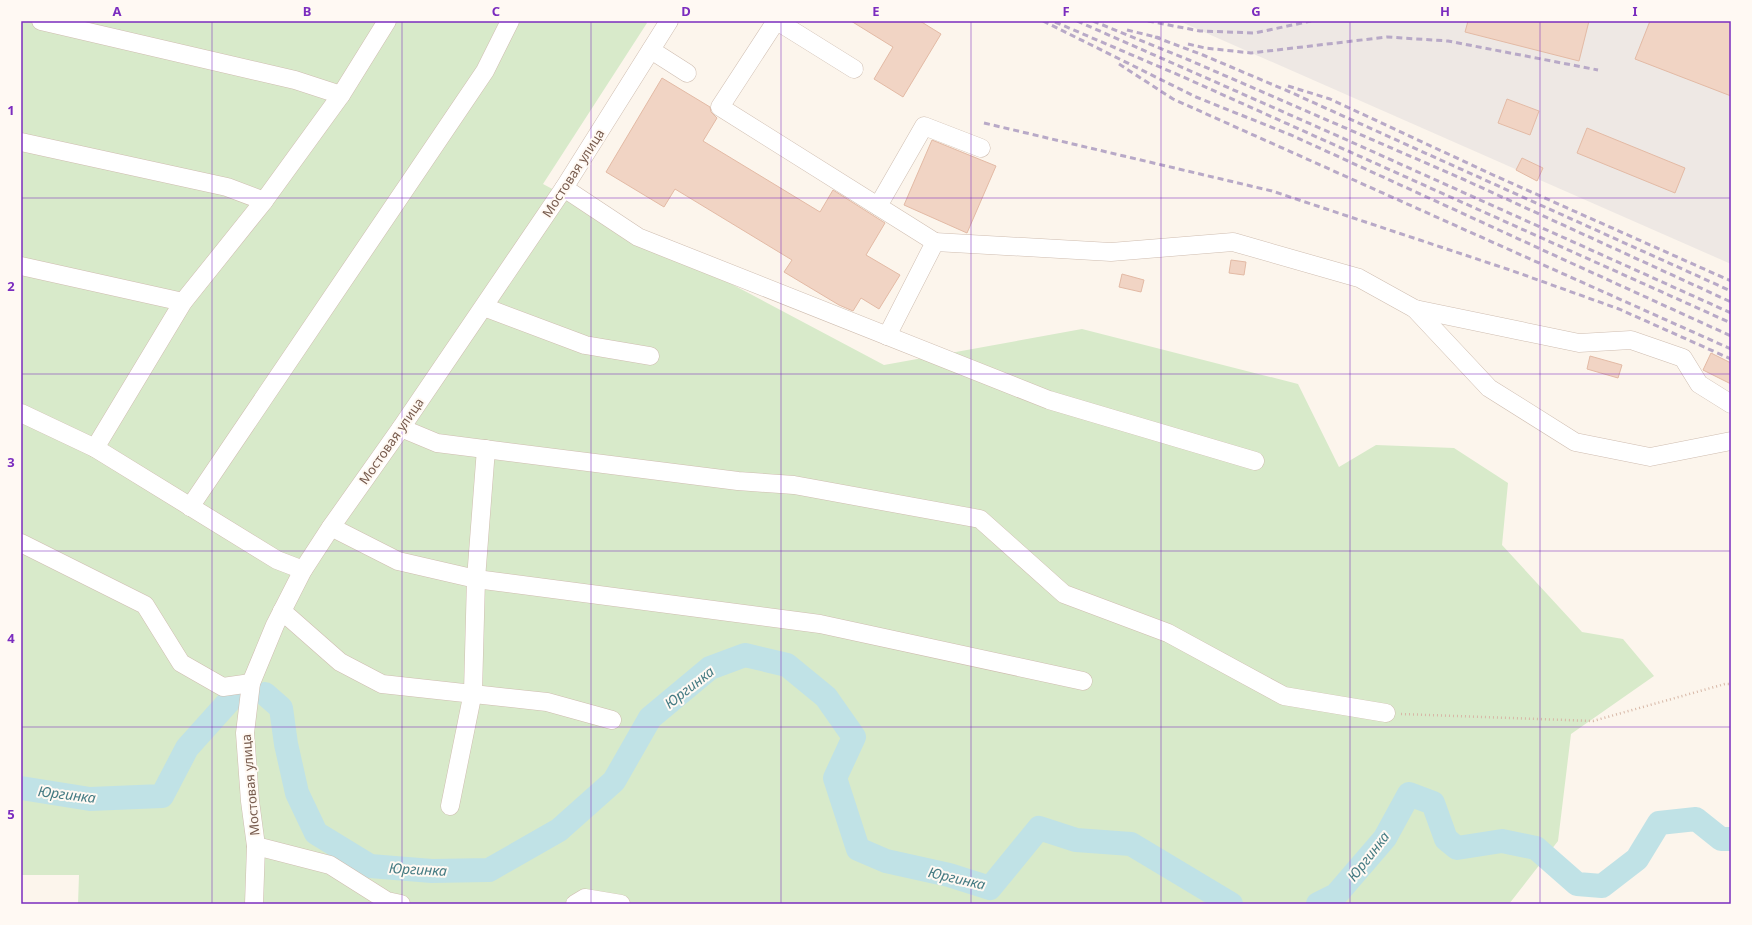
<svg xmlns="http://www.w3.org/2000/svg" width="1752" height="925" viewBox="0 0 1752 925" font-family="'Noto Sans',sans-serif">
<rect width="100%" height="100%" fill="#fcf5ec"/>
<path fill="#eee8e4" d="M1179,21h552v243z"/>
<path fill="#d8eaca" d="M21,21h624l2,2 -104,161 341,181 198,-36 216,55 41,83 37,-22 78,3 54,35 -6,62 80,87 41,7 31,37 -83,58 -13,107 -49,63h-1431l1,-29h-58z"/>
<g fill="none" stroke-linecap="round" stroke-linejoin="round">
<g stroke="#c0e2e6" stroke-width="24">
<path d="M265,694l16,14 5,36 11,49 19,40 54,33 62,5 57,-1 70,-40 55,-49 36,-63 60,-50 35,-13 42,10 39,32 28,40 -19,41 23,71 28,12 63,14 41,13 49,-60 37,12 55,4 100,60"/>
<path d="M21,788l69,11 72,-3 25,-48 44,-49"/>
<path d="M1318,904l18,-9 49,-57 24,-44 24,9 13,36 11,9 45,-7 34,7 41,36 25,2 35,-27 22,-36 37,-4 25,20h10"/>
</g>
</g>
<g fill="#f1d4c4" stroke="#e3baa5">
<path d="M851,21h69l21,13 -38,63 -29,-18 19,-32z"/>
<path d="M1468,21h121l-10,40 -114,-29z"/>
<path d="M1650,21h81v75l-96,-37z"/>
<path d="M662,78l48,29 1,5 6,6 -14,23 117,71 13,-22 52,33 -19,32 34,20 -21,34 -18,-11 -8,13 -14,-6 -55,-33 8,-12 -117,-71 -11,18 -58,-35z"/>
<path d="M1507,99l32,12 -9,24 -32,-12z"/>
<path d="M1587,128l98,40 -10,25 -98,-40z"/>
<path d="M932,140l64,26 -29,67 -63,-28z"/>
<path d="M1522,158l21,10 -6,13 -21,-11z"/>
<path d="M1231,260l15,2 -2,13 -15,-2z"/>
<path d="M1122,274l22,6 -3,12 -22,-5z"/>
<path d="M1711,353l20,10v21l-28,-14z"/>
<path d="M1590,356l32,9 -4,13 -31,-9z"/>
</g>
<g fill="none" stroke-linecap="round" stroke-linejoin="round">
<g stroke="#cfbdb0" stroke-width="19">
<g id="minor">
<path d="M41,21l254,59 46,15"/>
<path d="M776,21l-56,86 215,135 -48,94"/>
<path d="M777,21l77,48"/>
<path d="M651,50l36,23"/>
<path d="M21,142l206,45 37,14"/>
<path d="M564,188l74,49 411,163 206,61"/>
<path d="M878,206l46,-80 57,22"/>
<path d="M935,242l176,10 122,-10 126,36 56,31 164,34 52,-3 52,18 16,26 32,20"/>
<path d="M21,266l162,36"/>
<path d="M484,307l101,38 65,11"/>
<path d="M1415,309l74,79 86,54 75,15 81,-16"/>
<path d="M21,413l74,35 182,112 26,10"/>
<path d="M401,428l36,15 301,38 56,4 186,34 84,75 104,39 116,63 102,17"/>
<path d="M95,448l88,-146 81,-101 77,-106 46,-74"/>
<path d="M190,507l295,-436 25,-50"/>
<path d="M331,527l67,34 78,18 344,45 263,57"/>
<path d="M21,543l124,62 36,58 42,24 28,-4"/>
<path d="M282,611l58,51 42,22 165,18 65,18"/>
<path d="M450,806l23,-114 3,-113 10,-130"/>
<path d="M256,846l74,19 57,36 14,3"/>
<path d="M254,904l2,-58 -6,-45 -5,-68 6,-50 24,-58 28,-55 28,-43 70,-99 163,-240 105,-167"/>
<path d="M575,904l10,-6 36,6"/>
</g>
</g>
<path stroke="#d7b7a6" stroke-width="2.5" stroke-dasharray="1 3" stroke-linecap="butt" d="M1401,714l192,7 132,-37h6"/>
<use href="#minor" stroke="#fff" stroke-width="18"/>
<g stroke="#b8a9c7" stroke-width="3" stroke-dasharray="6 4" stroke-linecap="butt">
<path d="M1043,21l153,76 95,38 440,201"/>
<path d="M1077,21l270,119 384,173"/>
<path d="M1093,21l96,39 276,120 266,122"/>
<path d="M1148,21l52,10 55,2 56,-12"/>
<path d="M1055,22l126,54 550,247"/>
<path d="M1127,30l33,8"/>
<path d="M1155,37l48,18 87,37 441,199"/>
<path d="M1188,44l17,4 46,5 136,-16 61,4 150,29"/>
<path d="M1119,64l54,35 558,250"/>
<path d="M1288,86l42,13 161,75 240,107"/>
<path d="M984,123l288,68 241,80 106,38 112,50"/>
</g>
</g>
<path fill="none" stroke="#7b2cbf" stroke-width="1" stroke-opacity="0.55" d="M212,21v883M402,21v883M591,21v883M781,21v883M971,21v883M1161,21v883M1350,21v883M1540,21v883M21,198h1710M21,374h1710M21,551h1710M21,727h1710"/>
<g text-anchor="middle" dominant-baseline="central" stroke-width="4" stroke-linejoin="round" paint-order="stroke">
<g font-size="13" fill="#785c4e" stroke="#fff9f3">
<text transform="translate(573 173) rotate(-57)">Мостовая улица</text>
<text transform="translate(391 441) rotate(-55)">Мостовая улица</text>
<text transform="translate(250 785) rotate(-95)">Мостовая улица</text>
</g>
<g font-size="14" font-style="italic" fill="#457b83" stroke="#fff9f3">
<text transform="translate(689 687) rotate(-38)">Юргинка</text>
<text transform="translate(67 794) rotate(7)">Юргинка</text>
<text transform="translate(1368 856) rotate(-52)">Юргинка</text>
<text transform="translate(418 869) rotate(3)">Юргинка</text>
<text transform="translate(957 878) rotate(13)">Юргинка</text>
</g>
</g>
<rect width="1752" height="925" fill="none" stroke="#fff9f3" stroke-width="44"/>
<rect x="22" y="22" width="1708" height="881" fill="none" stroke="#7b2cbf" stroke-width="1.5"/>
<g font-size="13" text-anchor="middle" font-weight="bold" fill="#7b2cbf">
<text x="117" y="16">A</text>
<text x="307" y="16">B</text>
<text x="496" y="16">C</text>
<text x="686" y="16">D</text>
<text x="876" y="16">E</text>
<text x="1066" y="16">F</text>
<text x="1256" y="16">G</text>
<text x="1445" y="16">H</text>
<text x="1635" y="16">I</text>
<text x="11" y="115">1</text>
<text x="11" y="291">2</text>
<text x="11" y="467">3</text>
<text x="11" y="643">4</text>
<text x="11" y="819">5</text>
</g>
</svg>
